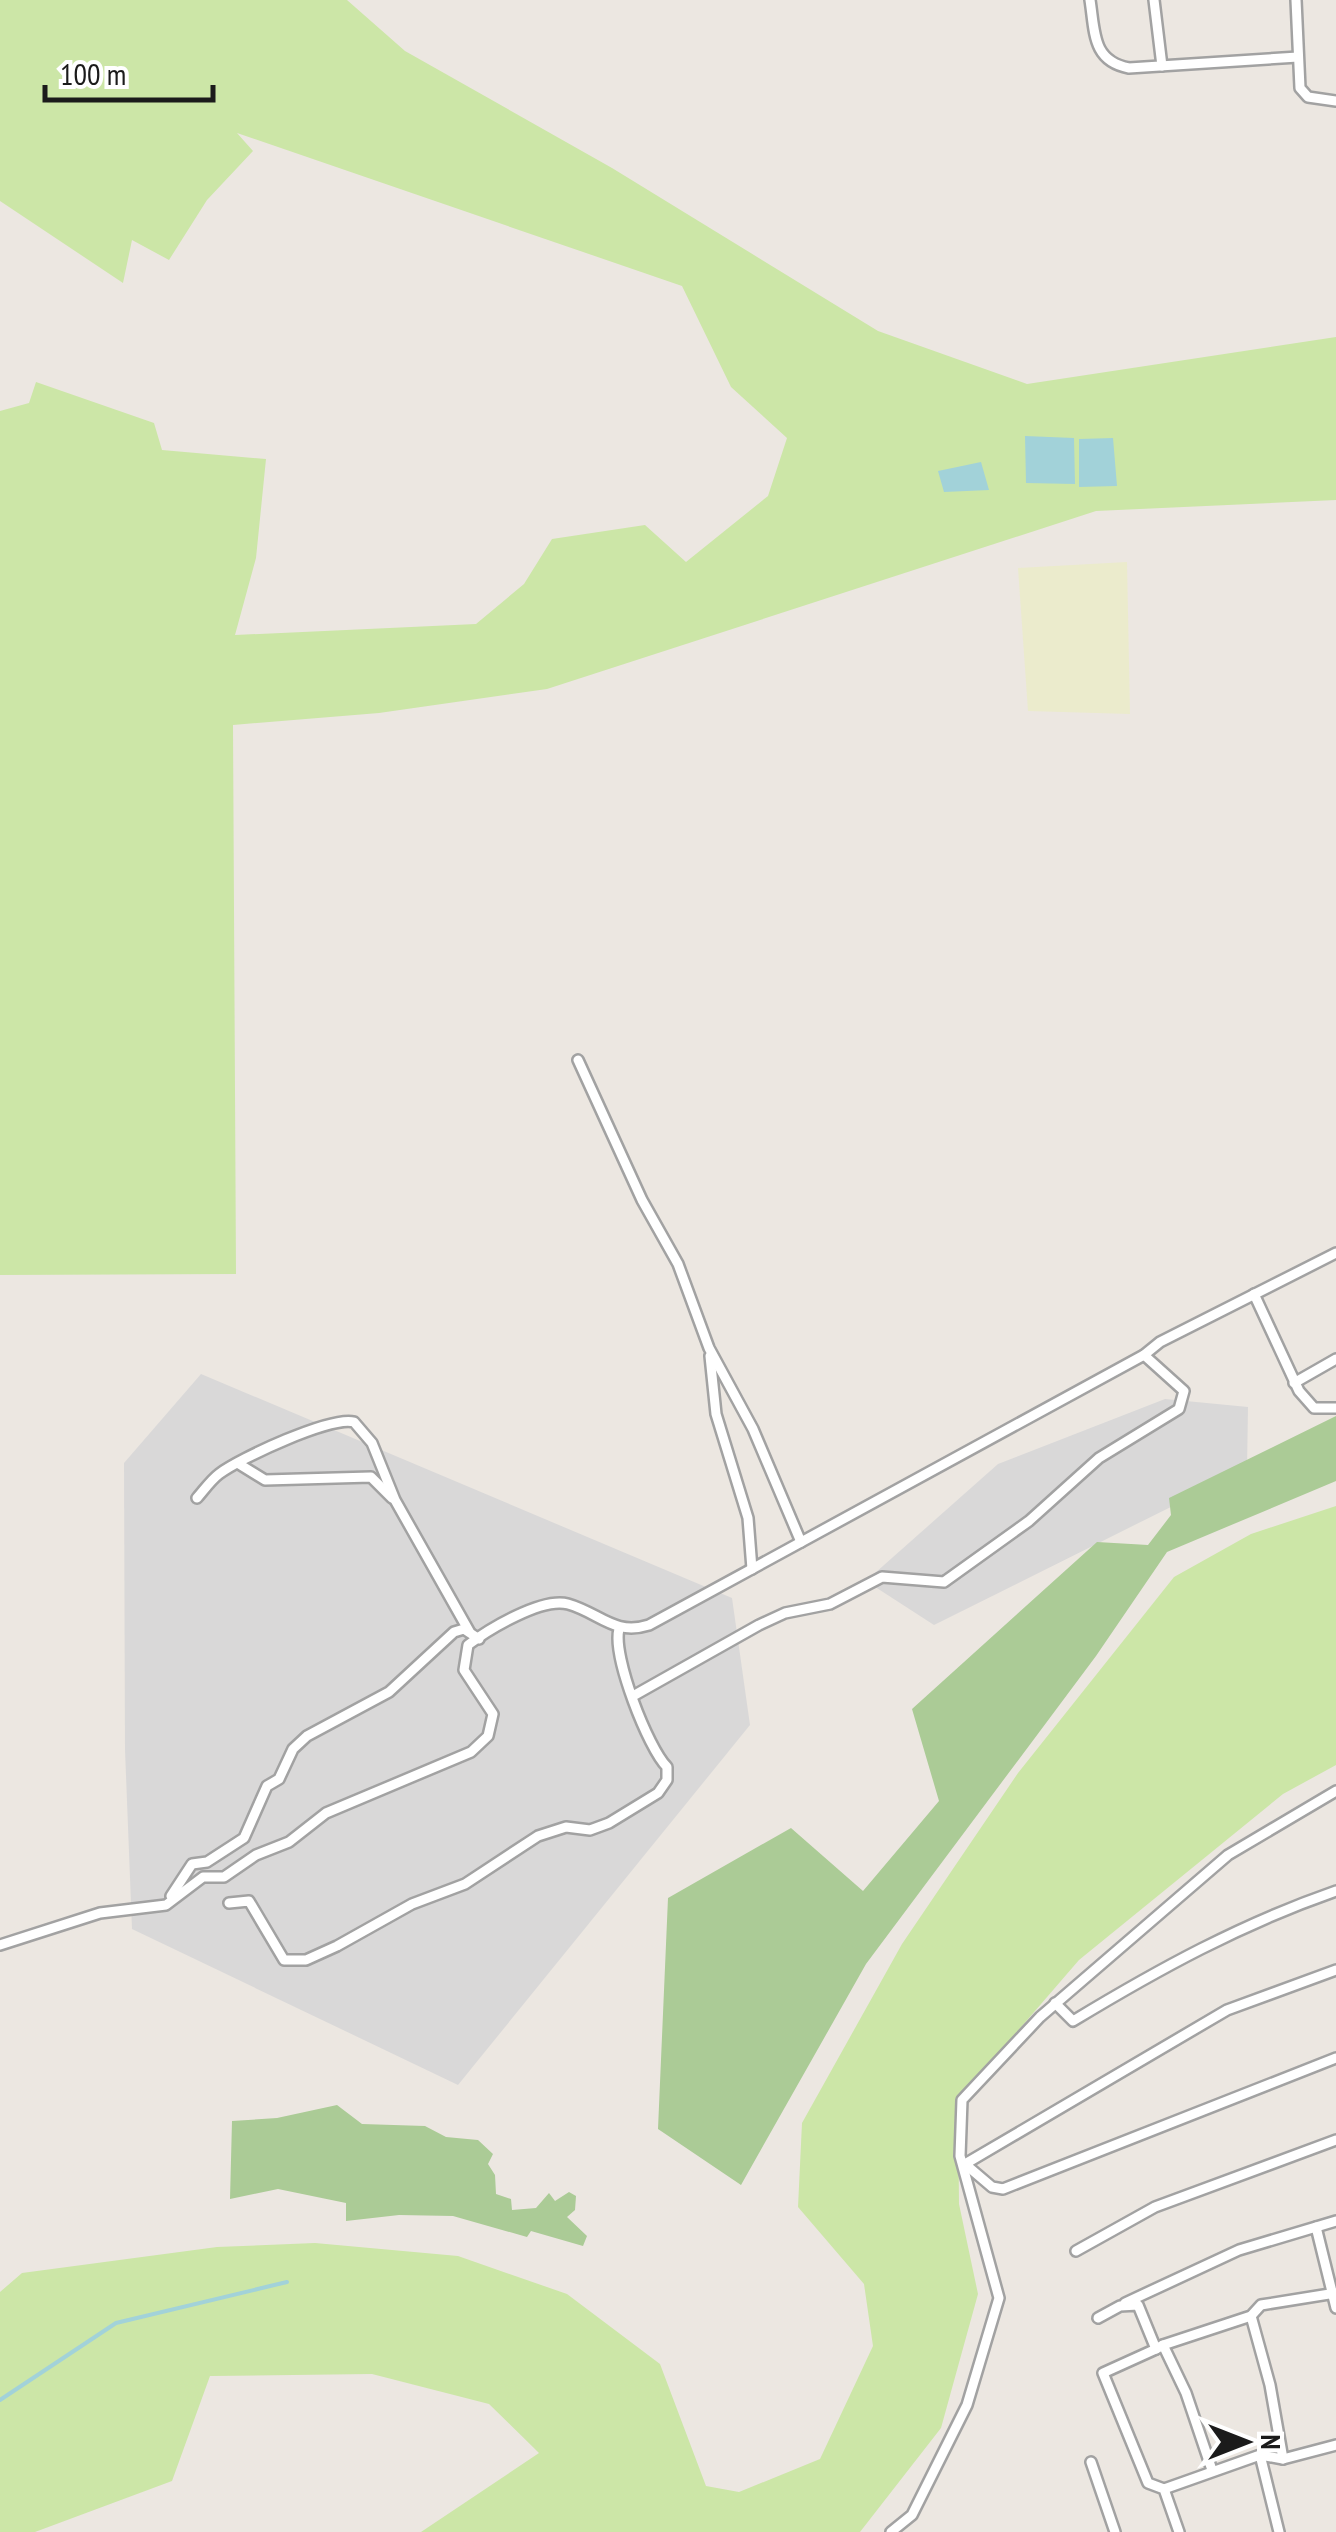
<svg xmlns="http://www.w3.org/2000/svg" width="1336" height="2532" viewBox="0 0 1336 2532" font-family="'PT Sans Narrow',sans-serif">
<rect width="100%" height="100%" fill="#ece7e1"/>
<g fill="#d9d8d8">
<path d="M201,1374l531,224 18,127 -292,360 -326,-156 -7,-179 -1,-287z"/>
<path d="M1165,1399l83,8 -1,62 -313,156 -68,-44 132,-117z"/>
</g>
<path fill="#ebebcc" d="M1127,562l3,152 -102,-3 -10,-143z"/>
<g fill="#cce6a7">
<path d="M0,0h347l58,51 207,117 266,163 149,53 309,-47v163l-240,11 -549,178 -168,24 -146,12 3,549 -236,1v-864l29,-8 7,-21 118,41 8,27 104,9 -10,99 -21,77 241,-11 48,-40 28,-45 93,-14 41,37 82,-66 19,-58 -56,-51 -49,-101 -445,-153 16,18 -46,49 -38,60 -37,-20 -9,43 -123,-82z"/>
<path d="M1336,1506v259l-53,29 -204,166 -121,140 1,104 19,90 -37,134 -81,104h-439l118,-79 -50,-49 -117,-30 -162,2 -38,105 -137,51h-35v-240l22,-19 195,-26 98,-4 143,13 109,38 93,70 46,122 33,6 81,-33 53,-113 -9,-62 -66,-77 4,-84 100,-179 116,-171 156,-196 77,-43z"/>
</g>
<g fill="#abcb96">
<path d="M1336,1416v65l-169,71 -71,104 -230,308 -125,221 -83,-56 10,-231 123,-70 72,63 76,-90 -27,-92 185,-167 51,3 23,-30 -2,-17z"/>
<path d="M337,2105l25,19 63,2 21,11 32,3 15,14 -5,10 7,11 1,19 15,5 1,11 24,-2 13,-15 6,8 14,-9 7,4 -1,14 -8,7 20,19 -4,10 -52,-15 -4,6 -74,-21 -54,-1 -53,6v-18l-68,-14 -48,10 2,-78 45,-3z"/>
</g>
<g fill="#a2d2d9">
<path d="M1025,436l49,2 1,46 -49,-1z"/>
<path d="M1113,438l4,48 -38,1v-48z"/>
<path d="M981,462l8,28 -45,2 -6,-21z"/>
</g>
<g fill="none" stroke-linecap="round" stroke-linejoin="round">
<path stroke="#a2d2d9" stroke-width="4" d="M0,2400l116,-77 171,-41"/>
<g stroke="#a2a2a2" stroke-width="14">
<g id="street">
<path d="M1090,0c5,32 2,61 39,68l169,-11"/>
<path d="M1154,0l8,66"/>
<path d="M1296,0l4,88 8,9 28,4"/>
<path d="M578,1060l64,140 36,64 31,84 44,81 48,113"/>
<path d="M1254,1294l45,97 15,17h22"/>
<path d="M710,1356l6,58 32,104 4,51"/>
<path d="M1294,1383l42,-24"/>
<path d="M239,1464l26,16 106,-3 21,21"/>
<path d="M197,1498c7,-8 14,-18 22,-24 21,-16 112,-58 135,-52l18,21 23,57 74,131"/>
<path d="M633,1696l126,-71 26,-12 45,-9 52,-27 62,5 85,-61 70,-63 80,-49 5,-18 -40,-36"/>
<path d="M171,1896l21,-32 15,-2 37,-24 23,-52 12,-7 14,-30 14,-13 82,-44 65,-60 10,-3 15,10"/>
<path d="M229,1903l20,-2 35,59h22l31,-14 75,-42 53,-20 73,-48 28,-9 24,3 19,-7 49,-30 9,-13v-13c-19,-19 -55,-111 -48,-138"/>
<path d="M0,1945l100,-32 66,-8 37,-28h21l32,-22 33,-13 37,-29 145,-61 17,-16 5,-22 -29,-44 4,-25c21,-16 74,-48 100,-41 32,9 46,32 81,21l495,-270 16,-13 176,-89"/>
<path d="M1336,1970l-109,40 -262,154 27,23 11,2 333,-131"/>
<path d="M1055,2003l18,18c86,-52 168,-97 263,-130"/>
<path d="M1316,2227l20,81"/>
<path d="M1076,2251l79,-44 181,-67"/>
<path d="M1125,2303l114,-53 97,-29"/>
<path d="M1251,2316l19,69 13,74"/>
<path d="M1098,2318l22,-12 18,-1 18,44 7,-4 23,48 26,77"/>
<path d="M1163,2345l88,-29 10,-11 75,-12"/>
<path d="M1156,2349l-53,24 45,110 16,6 15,43"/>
<path d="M1260,2455l19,77"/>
<path d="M1091,2462l24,70"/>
<path d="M1164,2489l96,-34 23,4 53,-14"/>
<path d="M891,2532l21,-17 55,-110 32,-107 -39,-142 2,-56 78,-83 188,-162 108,-64"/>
</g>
</g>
<use href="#street" stroke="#fff" stroke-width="9"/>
</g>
<g transform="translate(1246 2442) rotate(90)" stroke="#ffffff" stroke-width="8" paint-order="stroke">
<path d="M0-8L18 38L0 25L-18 38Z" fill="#1b1b1b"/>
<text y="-15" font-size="28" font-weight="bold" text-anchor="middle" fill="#1b1b1b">N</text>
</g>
<path d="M45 85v15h168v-15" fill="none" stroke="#1b1b1b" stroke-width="5"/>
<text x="60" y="85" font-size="30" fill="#1b1b1b" stroke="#ffffff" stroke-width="8" paint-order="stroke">100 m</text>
</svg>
